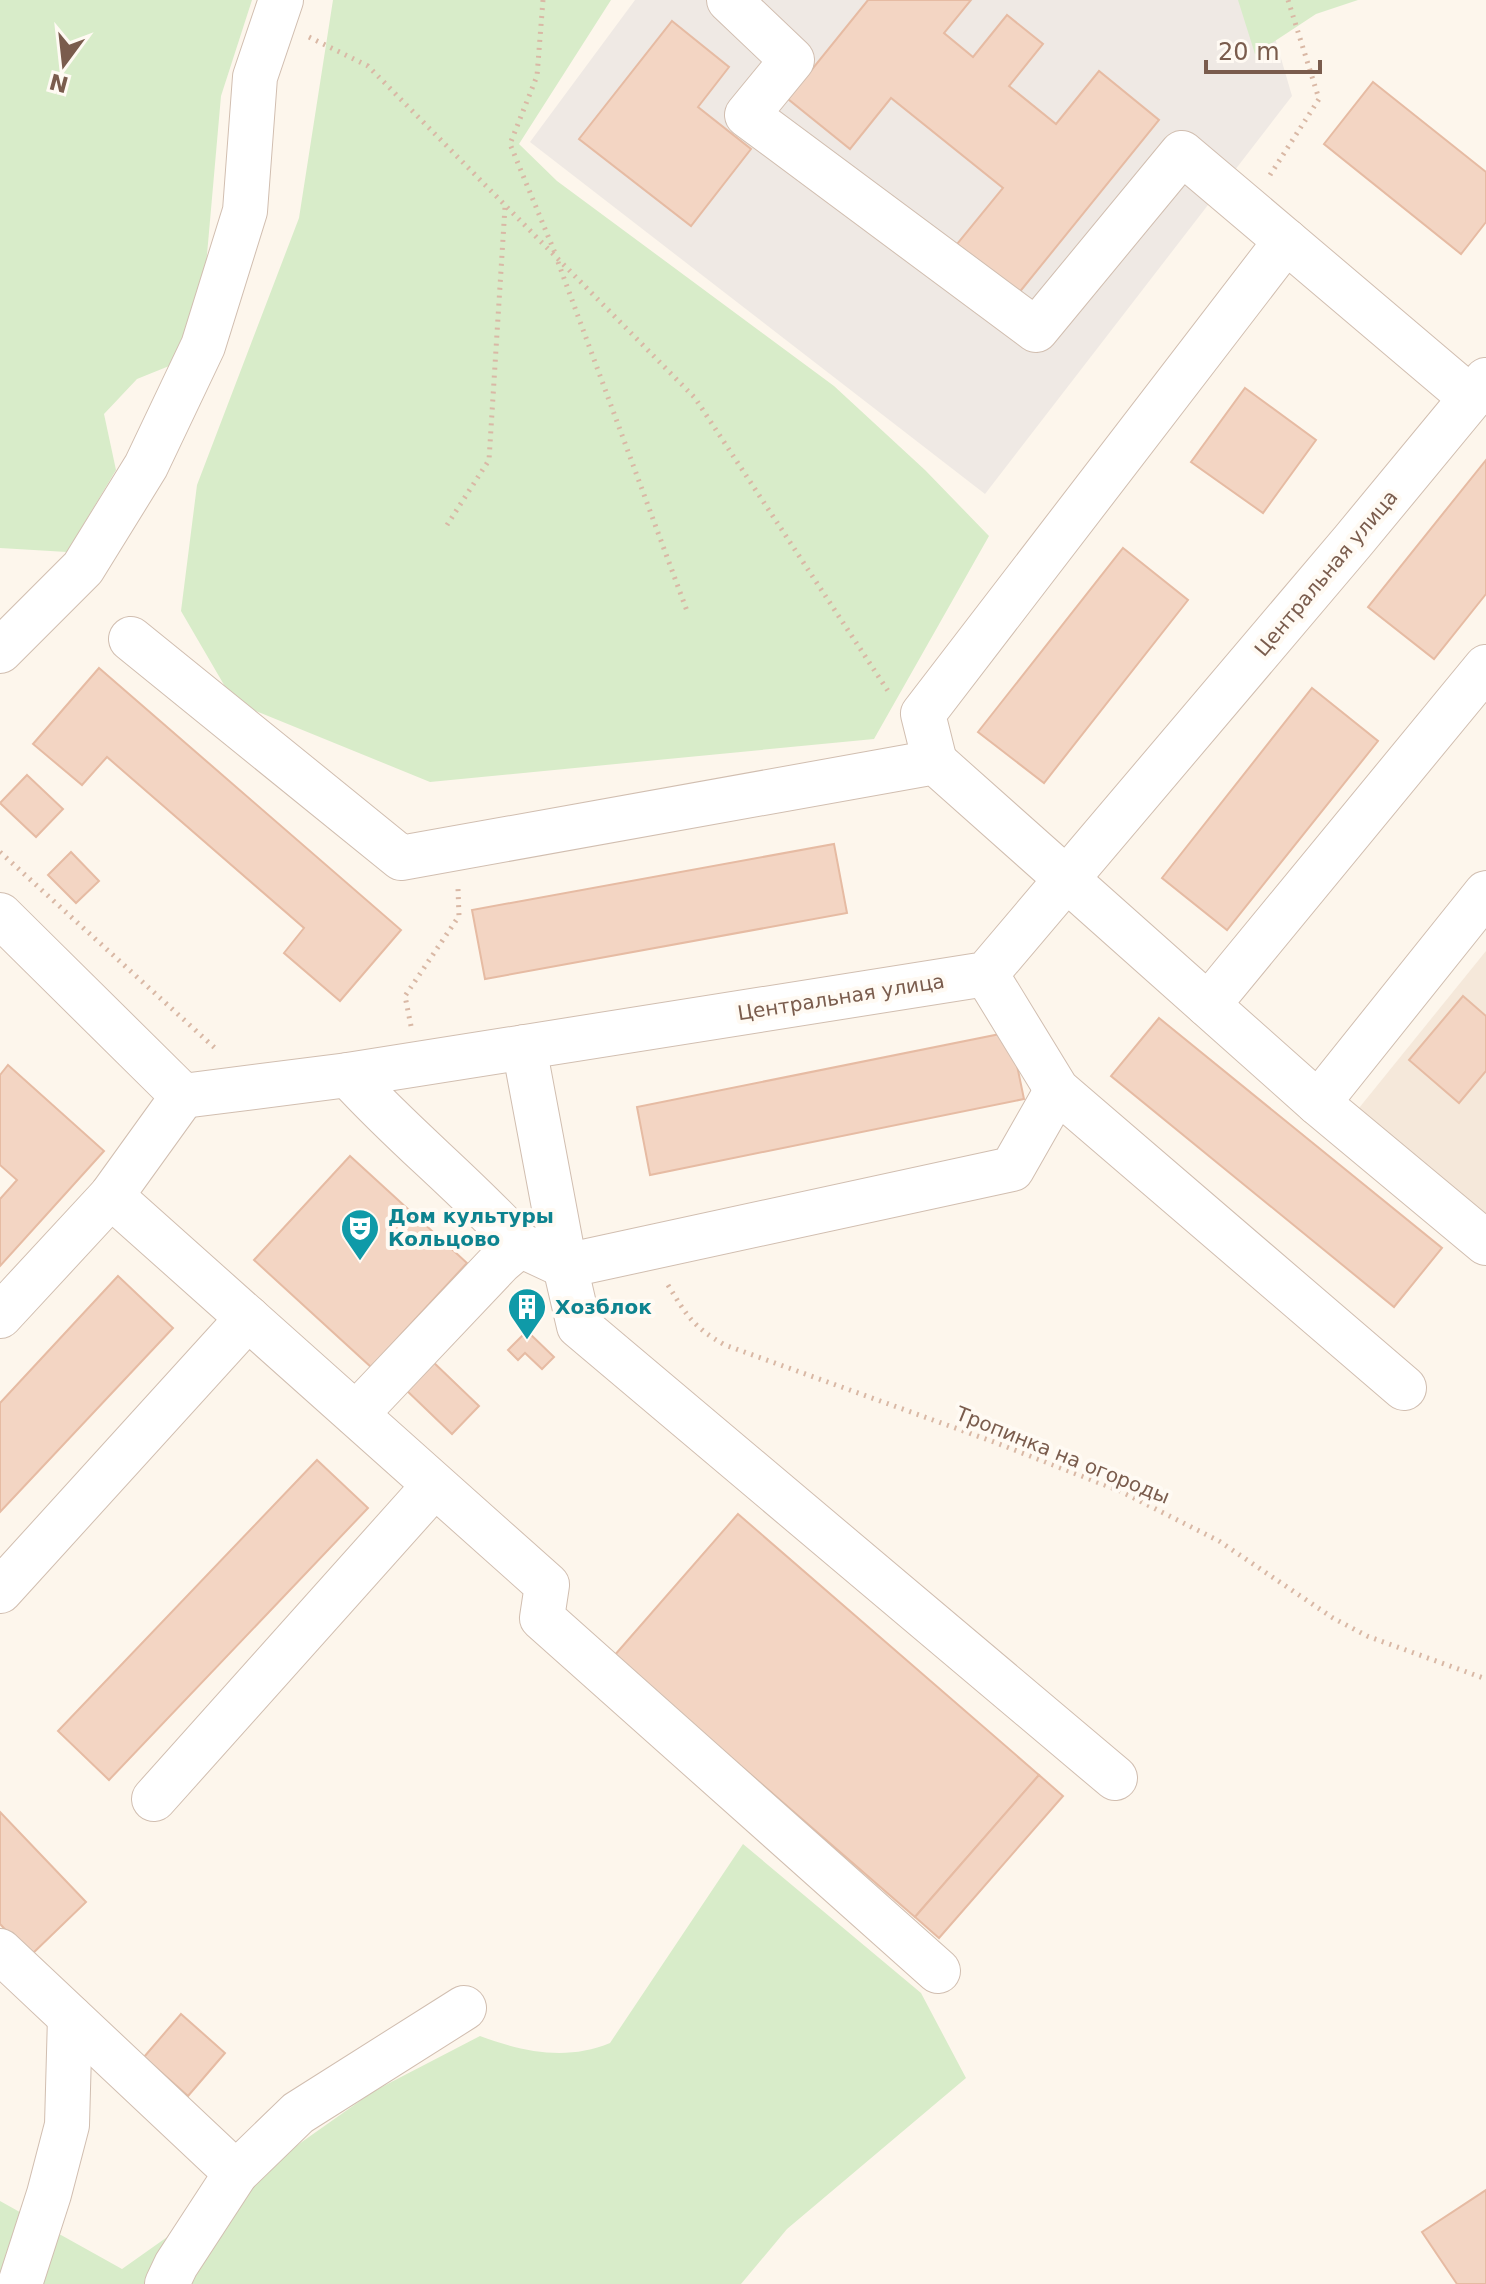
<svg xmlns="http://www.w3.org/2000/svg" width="1486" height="2284" viewBox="0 0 1486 2284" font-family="'DejaVu Sans',sans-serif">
<rect width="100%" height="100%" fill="#fdf6ec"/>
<path fill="#f5e8da" d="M1486,951v274l-131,-112z"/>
<path fill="#efe9e4" d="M635,0h629l28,96 -307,398 -455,-352z"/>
<g fill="#d8ecc9">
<path d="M0,0h252l-31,96 -15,170 -27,96 -42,17 -33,35 12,56 -49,82 -67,-4z"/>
<path d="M333,0h278l-92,144 38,37 277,205 91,84 64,66 -115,203 -444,43 -196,-80 -53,-91 16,-126 102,-267z"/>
<path d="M1238,0h120l-42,14 -61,40z"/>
<path d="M743,1844l178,149 45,85 -179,151 -46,55h-741v-83l122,68 252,-178 106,-55c43,16 87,25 130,7z"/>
</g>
<g fill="#f3d5c3" stroke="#e6bba3" stroke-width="2">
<path d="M868,0h103l-27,33 29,24 34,-42 36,29 -34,42 47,38 43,-53 60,49 -141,174 -61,-50 46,-56 -112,-90 -41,51 -62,-50z"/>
<path d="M672,21l57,46 -31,40 53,42 -60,77 -112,-87z"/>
<path d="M1373,82l113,90v50l-25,32 -137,-110z"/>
<path d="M1245,388l71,52 -53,73 -72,-51z"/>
<path d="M1486,460v134l-52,65 -66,-52z"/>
<path d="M1123,548l65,52 -144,183 -66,-51z"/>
<path d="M99,668l302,262 -61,71 -56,-48 20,-25 -197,-171 -25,28 -49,-41z"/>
<path d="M1312,688l66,53 -151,189 -65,-52z"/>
<path d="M27,775l36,34 -27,28 -36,-34z"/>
<path d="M834,844l13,69 -362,66 -13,-69z"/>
<path d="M71,852l28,29 -23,22 -28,-28z"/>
<path d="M1463,996l23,20v55l-27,32 -50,-43z"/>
<path d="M1159,1018l283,230 -48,59 -283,-231z"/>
<path d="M1010,1032l14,67 -374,76 -13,-68z"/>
<path d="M8,1065l96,86 -104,115v-67l17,-19 -17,-15v-90z"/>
<path d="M350,1156l117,107 -96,104 -117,-107z"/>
<path d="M118,1276l55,52 -173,184v-109z"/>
<path d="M527,1331l27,26 -12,12 -17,-16 -7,7 -10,-10z"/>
<path d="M430,1359l49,47 -27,28 -49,-47z"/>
<path d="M317,1460l51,48 -259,272 -51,-49z"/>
<path d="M738,1514l301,261 -124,142 -301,-261z"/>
<path d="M1039,1775l24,21 -124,142 -24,-21z"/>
<path d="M0,1812l86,90 -56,54 -30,-32z"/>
<path d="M181,2014l44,39 -37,43 -44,-39z"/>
<path d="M1486,2190v94h-29l-35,-52z"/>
</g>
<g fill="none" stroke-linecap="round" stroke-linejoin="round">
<g stroke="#d1beb0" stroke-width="46">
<g id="minor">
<path d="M729,0l63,60 -45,55 289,215 146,-177 104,88"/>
<path d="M131,639l270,219 534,-96 383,341 168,140"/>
<path d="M0,651l83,-83 63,-102 57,-120 42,-135 10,-134 26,-77"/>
<path d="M935,762l-12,-48 363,-473 185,157"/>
<path d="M0,915l183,181 165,-21 638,-101 367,-433 133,-161"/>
<path d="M986,974l71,116 347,298"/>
<path d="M1208,1005l278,-338"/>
<path d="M524,1047l41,219 14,60 536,452"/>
<path d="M348,1075c54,60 118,110 172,170"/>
<path d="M1318,1103l168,-210"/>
<path d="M111,1196l436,389 -5,33 396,353"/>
<path d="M0,1316l111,-120 72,-100"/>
<path d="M356,1414l144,-152 20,-17 45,21 447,-97 45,-79"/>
<path d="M0,1591l248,-273"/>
<path d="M154,1799l280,-313"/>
<path d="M0,1951l236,222"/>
<path d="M20,2284l29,-90 18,-69 3,-108"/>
<path d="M167,2284l9,-19 60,-92 62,-60 166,-105"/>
</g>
</g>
<g stroke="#d9b8a5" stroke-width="5" stroke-dasharray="2 6" stroke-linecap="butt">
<path d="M543,0l-6,76 -27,68 45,109"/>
<path d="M309,37l59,29 327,332 195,296"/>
<path d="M1270,175l49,-76 -31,-99"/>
<path d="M558,262l129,349"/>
<path d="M447,525l42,-65 16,-253"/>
<path d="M0,852l216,197"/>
<path d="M411,1026l-6,-30 54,-80 -1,-27"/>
<path d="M668,1285c19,31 25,42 57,60l269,97 126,49 99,50 114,77 34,18 119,43"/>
</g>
<use href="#minor" stroke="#fff" stroke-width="44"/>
</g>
<defs>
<g id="theatre-pin" transform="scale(2)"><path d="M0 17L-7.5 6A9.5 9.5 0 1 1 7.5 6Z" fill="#0f9aa8" stroke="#fffaf3"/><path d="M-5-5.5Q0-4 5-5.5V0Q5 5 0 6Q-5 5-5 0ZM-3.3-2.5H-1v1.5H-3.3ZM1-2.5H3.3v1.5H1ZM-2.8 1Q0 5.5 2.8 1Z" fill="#fff"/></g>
<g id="building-pin" transform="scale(2)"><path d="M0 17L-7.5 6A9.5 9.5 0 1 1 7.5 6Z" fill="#0f9aa8" stroke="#fffaf3"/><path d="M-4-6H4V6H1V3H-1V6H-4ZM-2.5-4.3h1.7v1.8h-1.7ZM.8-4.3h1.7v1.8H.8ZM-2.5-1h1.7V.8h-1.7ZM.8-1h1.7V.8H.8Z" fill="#fff"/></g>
</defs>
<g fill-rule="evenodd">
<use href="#theatre-pin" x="360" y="1228"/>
<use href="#building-pin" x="527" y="1307"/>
</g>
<g text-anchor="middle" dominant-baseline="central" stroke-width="8" stroke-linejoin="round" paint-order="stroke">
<g font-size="20" fill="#7a5c4d" stroke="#fffaf3">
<text transform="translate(1326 573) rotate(-50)">Центральная улица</text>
<text transform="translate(841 997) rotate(-9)">Центральная улица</text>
<text transform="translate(1063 1455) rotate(22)">Тропинка на огороды</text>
</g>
<g font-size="20" font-weight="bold" fill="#0d838f" stroke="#fffaf3" text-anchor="start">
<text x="388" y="1216">Дом культуры<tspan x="388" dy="23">Кольцово</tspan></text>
<text x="555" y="1307">Хозблок</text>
</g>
</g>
<g transform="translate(64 64) rotate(195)" stroke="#fffaf3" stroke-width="6" paint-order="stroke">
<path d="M0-6L14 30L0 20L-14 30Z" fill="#7a5c4d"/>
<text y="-12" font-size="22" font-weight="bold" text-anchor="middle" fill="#7a5c4d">N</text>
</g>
<path d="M1206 60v12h114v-12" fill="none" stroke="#7a5c4d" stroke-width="4"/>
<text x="1218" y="60" font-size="24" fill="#7a5c4d" stroke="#fffaf3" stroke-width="6" paint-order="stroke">20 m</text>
</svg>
